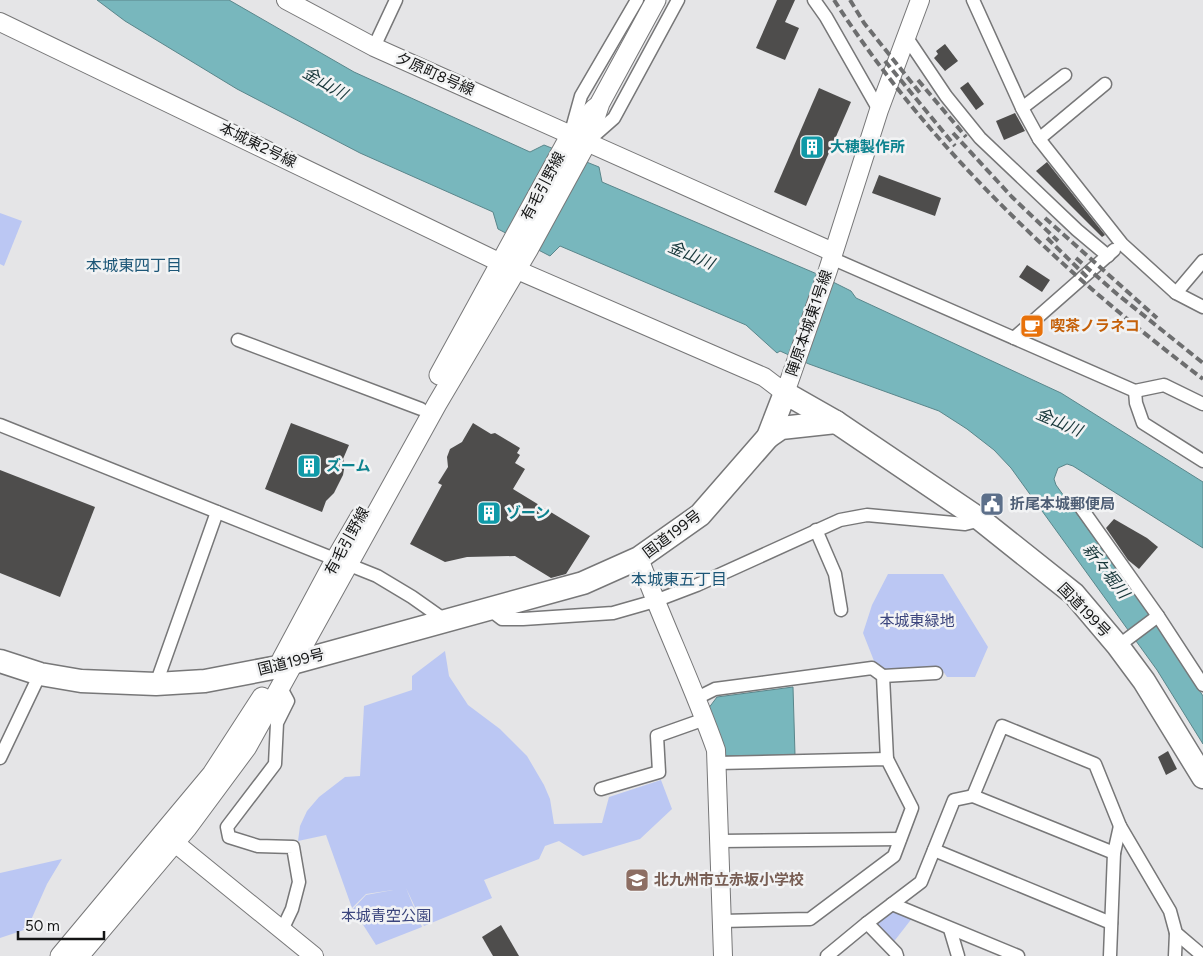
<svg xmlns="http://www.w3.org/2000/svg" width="1203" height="956" viewBox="0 0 1203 956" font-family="Figtree,'Noto Sans JP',sans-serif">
<rect width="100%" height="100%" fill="#e5e5e7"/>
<g fill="#bbc7f3">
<path d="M0,213l22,8 -18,45 -4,-2z"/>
<path d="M888,574h55l45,73 -13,30h-28l-7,-10 -57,4 -7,-5 -13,-33 9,-28z"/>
<path d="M445,651l4,25 19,29 32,24 27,27 17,29 6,14 4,25 48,-1 7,-26 52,-17 11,29 -32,30 -57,17 -24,-15 -14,5 -6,13 -55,21 8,18 -68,28 -18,-38 16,39 -46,18 -23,-36 13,-14 27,-5 -27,4 -14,14 -26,-73 -28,6 2,-15 7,-15 12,-14 26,-20 15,-1 4,-70 48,-16v-14z"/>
<path d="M62,859l-15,25 -20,45 -27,9v-65z"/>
<path d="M890,909l23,8 -21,27 -17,-17 1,-7z"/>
</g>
<g fill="#78b7bd" stroke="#5a868b">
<path d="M97,0h132l125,72 176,80 14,-7 55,22 3,15 215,92 34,17 5,7 205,95 142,89v66l-130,-82 -6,-2 -9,4 -4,11 2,6 102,141 45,70v48l-46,-74 -146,-202 -17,-18 -27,-21 -28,-18 -130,-47 -29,-13 -3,2 -31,-28 -186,-79 -10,10 -52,-27 -5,-17 -133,-59 -123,-64 -112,-68z"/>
<path d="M793,687l2,68 -72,1 -15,-47 9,-12z"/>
</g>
<g fill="#4e4d4c">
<path d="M777,0h18l-10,22 14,6 -14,32 -29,-12z"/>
<path d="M945,44l13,17 -13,10 -11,-13 4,-4 -2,-3z"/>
<path d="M968,82l16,22 -8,6 -16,-22z"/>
<path d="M819,88l32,14 -45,104 -32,-14z"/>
<path d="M1015,113l10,18 -21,9 -8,-19z"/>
<path d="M1047,162l58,73 -3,2 -66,-66z"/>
<path d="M879,175l62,23 -6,18 -63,-23z"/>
<path d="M1027,265l23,15 -8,12 -23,-15z"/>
<path d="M291,423l58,22 -6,14 2,5 -2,11 -9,18 -8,8 -4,11 -57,-23z"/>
<path d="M473,423l18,11 4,-1 25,15 -3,5 3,2 -5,8 10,6 -12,20 77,47 -24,38 -15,4 -36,-22 -48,1 -22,5 -35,-18 32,-59 -4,-2 10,-16 -1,-10 3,-8 12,-7z"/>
<path d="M0,470l95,37 -35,90 -60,-24z"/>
<path d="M1114,519l33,19 11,9 -19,22 -11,-9 -22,-32z"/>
<path d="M1168,751l9,18 -11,6 -8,-18z"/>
<path d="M501,925l18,31h-26l-11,-19z"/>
</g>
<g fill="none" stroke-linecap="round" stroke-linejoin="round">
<g stroke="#777778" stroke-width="15">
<g id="street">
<path d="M814,0l12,17 53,93"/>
<path d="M973,0l49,108 17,31 83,105 54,49 27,14"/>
<path d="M907,38l39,58 34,42 97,92 31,26"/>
<path d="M374,47l22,-47"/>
<path d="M1022,108l43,-33"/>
<path d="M571,132l10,-36 56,-96"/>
<path d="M1039,139l66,-55"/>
<path d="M589,140l25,-22 64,-118"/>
<path d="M831,258l304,133 29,-6 39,19"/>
<path d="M1176,293l27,-32"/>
<path d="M1014,338l100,-88"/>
<path d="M238,340l183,69"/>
<path d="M1135,391l1,12 7,20 60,38"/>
<path d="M0,425l377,151 35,21 34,24"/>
<path d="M1082,509l76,107 45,69"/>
<path d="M816,530l19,44 6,36"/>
<path d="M489,609l13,10h21l90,-6 42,-12 42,-16 143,-65 27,-5 98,9 16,-4"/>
<path d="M1118,646l40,-30"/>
<path d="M883,676l53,-3"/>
<path d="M156,684l61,-172"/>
<path d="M281,688l7,13 -11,22 -2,41 -48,63 2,10 29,9 35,1 6,35 -7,27 -10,21"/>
<path d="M697,698l18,-9 157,-21 11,8 4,83"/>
<path d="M0,758l40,-84"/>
<path d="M717,763l170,-4 25,49 -18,48 -84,63 -88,2"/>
<path d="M601,789l58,-17 -2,-36 48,-17"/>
<path d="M720,841l180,-2"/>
<path d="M934,850l177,73"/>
<path d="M1114,853l-141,-57 29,-70 93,38 25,62 50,85 6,22 27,23"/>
<path d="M892,904l126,52"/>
<path d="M867,923l29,30 1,3"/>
<path d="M950,929l8,27"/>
<path d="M827,956l40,-33 54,-41 33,-82 19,-4"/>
<path d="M1110,956l4,-103 6,-27"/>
<path d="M1175,956l1,-23"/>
</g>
</g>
<g stroke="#777778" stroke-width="20">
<g id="secondary">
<path d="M286,0l88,47 459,205"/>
<path d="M0,22l501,241 263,114 21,16 43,-123 51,-160 41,-110"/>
<path d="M639,558c24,65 54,127 77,192l7,206"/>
<path d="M164,834l150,122"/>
</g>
</g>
<g stroke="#777778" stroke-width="21">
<g id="primary">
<path d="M439,375l132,-241 24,-26"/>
<path d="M282,659l53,-99 25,-43"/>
<path d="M60,956l152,-182 50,-77"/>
<path d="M79,956l108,-128 60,-81 190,-343 91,-154 59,-108 13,-39 56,-103"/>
</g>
</g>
<g stroke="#777778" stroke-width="25">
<g id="highway">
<path d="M768,437l13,-9 55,-6"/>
<path d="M0,661l40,13 41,7 75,3 49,-3 73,-14 305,-84 56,-25 61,-43 68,-78 17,-44 51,29 145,98 93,74 44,52 26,35 59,96"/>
</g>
</g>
<use href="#street" stroke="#fff" stroke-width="12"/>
<use href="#secondary" stroke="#fff" stroke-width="18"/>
<use href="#primary" stroke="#fff" stroke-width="19"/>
<use href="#highway" stroke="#fff" stroke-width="22"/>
<g stroke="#6d6e6f" stroke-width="4" stroke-dasharray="8 4" stroke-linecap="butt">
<path d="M834,0c96,149 228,272 369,379"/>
<path d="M850,0l14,23 56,70"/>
<path d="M885,61l70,85"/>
<path d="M918,80l48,57"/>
<path d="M953,133l59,64 46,44"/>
<path d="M1045,218l112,100"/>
<path d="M1047,238l41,40"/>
<path d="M1076,258l41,36 86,69"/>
</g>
</g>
<defs>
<g id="building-square" transform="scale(1.25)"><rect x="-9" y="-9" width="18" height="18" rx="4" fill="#0f9aa8" stroke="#f2f3f4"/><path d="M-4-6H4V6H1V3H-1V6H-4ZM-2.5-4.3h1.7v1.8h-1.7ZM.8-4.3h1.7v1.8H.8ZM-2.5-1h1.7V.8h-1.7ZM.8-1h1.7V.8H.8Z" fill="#fff"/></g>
<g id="cafe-square" transform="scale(1.25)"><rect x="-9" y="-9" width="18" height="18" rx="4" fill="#e8710a" stroke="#f2f3f4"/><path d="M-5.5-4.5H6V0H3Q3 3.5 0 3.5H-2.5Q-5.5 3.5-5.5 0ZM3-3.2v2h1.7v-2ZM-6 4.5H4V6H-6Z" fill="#fff"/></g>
<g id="civic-square" transform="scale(1.25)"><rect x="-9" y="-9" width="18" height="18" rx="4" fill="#5c6f8a" stroke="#f2f3f4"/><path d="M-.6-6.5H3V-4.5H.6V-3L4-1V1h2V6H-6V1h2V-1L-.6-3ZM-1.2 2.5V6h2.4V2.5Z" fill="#fff"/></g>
<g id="school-square" transform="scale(1.25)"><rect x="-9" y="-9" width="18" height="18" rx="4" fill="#8d6e63" stroke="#f2f3f4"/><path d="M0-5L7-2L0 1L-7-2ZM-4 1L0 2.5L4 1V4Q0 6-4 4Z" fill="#fff"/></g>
</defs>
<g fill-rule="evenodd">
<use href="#building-square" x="812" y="147"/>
<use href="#cafe-square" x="1032" y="326"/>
<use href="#building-square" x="309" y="466"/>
<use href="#civic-square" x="992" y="504"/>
<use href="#building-square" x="489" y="513"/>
<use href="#school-square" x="637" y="880"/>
</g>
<g text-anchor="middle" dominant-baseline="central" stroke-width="5" stroke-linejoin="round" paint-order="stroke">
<g font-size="15" fill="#141515" stroke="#f2f3f4">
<text transform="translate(435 74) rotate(24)">夕原町8号線</text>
<text transform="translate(258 145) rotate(26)">本城東2号線</text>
<text transform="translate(543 186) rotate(-62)">有毛引野線</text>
<text transform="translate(809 323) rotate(-71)">陣原本城東1号線</text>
<text transform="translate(672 534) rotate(-37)">国道199号</text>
<text transform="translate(347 541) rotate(-61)">有毛引野線</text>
<text transform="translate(1084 610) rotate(46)">国道199号</text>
<text transform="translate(291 662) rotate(-14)">国道199号</text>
</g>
<g font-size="15" font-weight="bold" fill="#0d838f" stroke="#f2f3f4" text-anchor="start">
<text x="830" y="147">大穂製作所</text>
<text x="326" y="466">ズーム</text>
<text x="506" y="513">ゾーン</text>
</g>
<g font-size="15" font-weight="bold" fill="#c56008" stroke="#f2f3f4" text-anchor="start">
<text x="1050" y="326">喫茶ノラネコ</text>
</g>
<g font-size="15" font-weight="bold" fill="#4e5e75" stroke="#f2f3f4" text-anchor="start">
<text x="1010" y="504">折尾本城郵便局</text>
</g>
<g font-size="15" fill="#3b457d" stroke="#f2f3f4">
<text x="917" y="621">本城東緑地</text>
<text x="386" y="916">本城青空公園</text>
</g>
<g font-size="15" font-weight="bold" fill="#785e54" stroke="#f2f3f4" text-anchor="start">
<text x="654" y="880">北九州市立赤坂小学校</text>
</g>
<g font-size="16" font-style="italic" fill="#163639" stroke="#f2f3f4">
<text transform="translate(325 83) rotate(30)">金山川</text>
<text transform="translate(691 255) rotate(23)">金山川</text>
<text transform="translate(1059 422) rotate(23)">金山川</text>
<text transform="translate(1106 571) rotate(52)">新々堀川</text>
</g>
<g font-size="16" fill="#1c5677" stroke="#f2f3f4">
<text x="134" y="265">本城東四丁目</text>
<text x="679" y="579">本城東五丁目</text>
</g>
</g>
<path d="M18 931v8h86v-8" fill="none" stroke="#141515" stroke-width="2.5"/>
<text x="25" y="931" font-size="15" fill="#141515" stroke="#f2f3f4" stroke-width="4" paint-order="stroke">50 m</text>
</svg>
